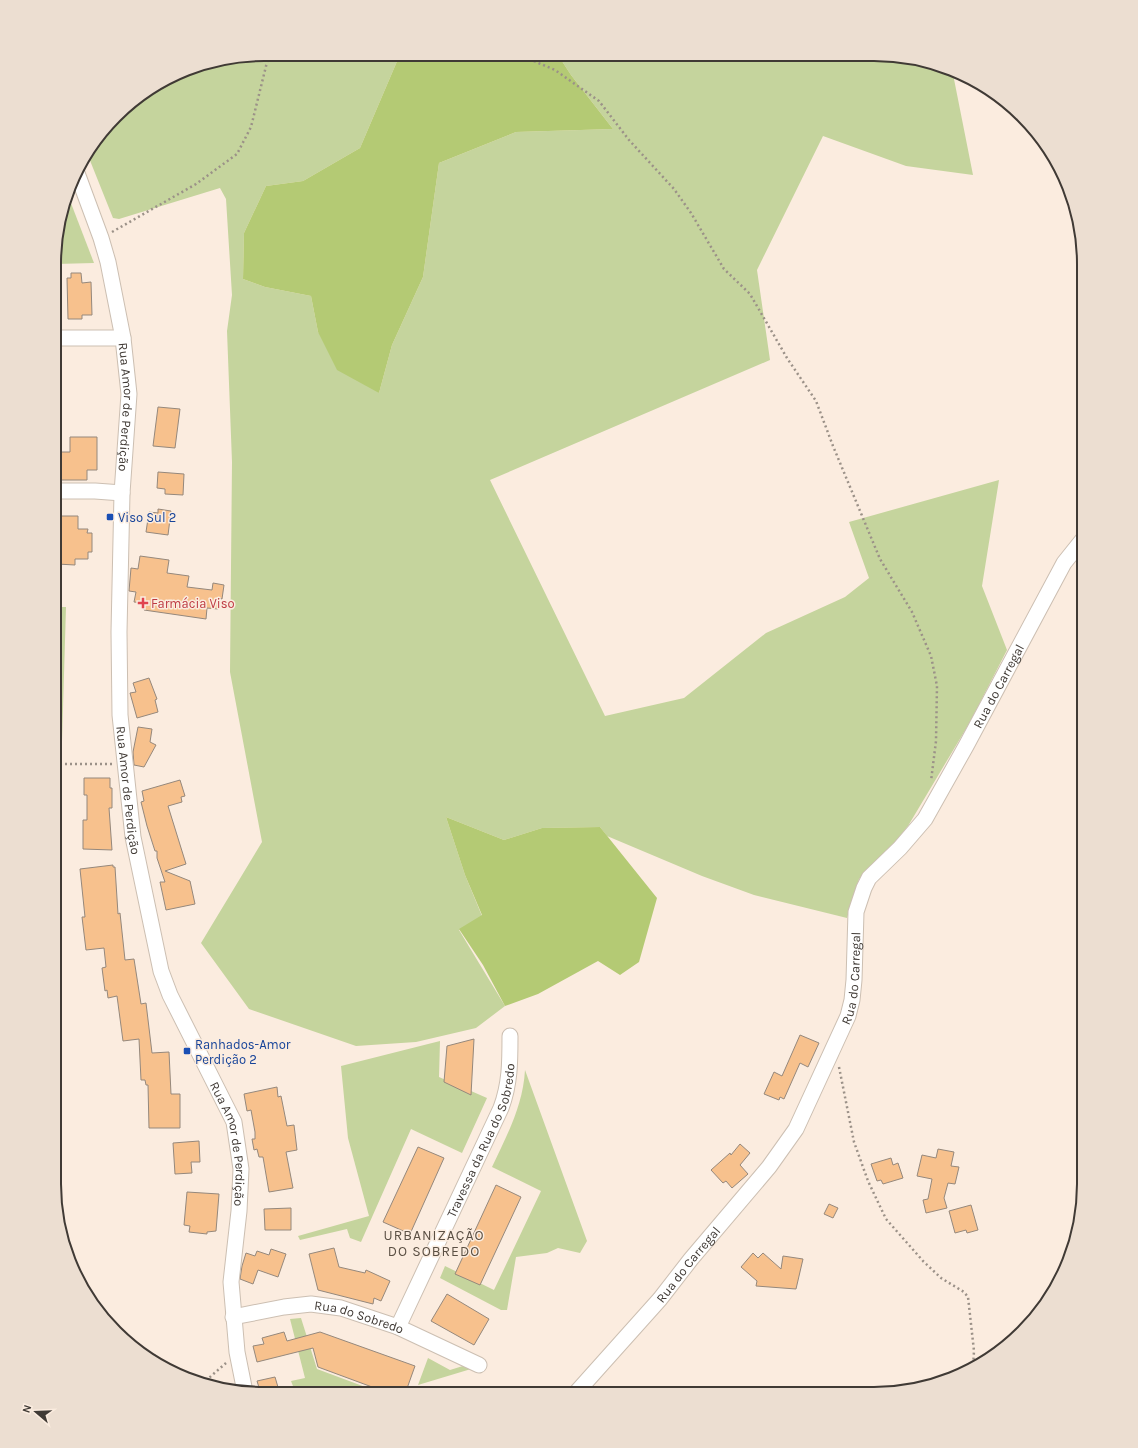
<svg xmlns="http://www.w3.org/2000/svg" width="1138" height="1448" viewBox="0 0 1138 1448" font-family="Karla,sans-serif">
<rect width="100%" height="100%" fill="#fbecdf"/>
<g fill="#c5d49d">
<path d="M264,54h139l-5,5 -38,89 -57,33 -37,5 -22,47 -1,46 22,8 46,9 7,36 61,61 13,-48 31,-68 16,-114 77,-31 97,-3 -42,-54 -13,-20 343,1 51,13 21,106 -67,-9 -83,-30 -66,134 13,90 -280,120 115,236 79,-18 82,-65 79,-36 24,-19 -20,-56 150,-42 -17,106 25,64 -37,72 -62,104 -22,27 -27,26 -12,39 -93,-23 -52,-19 -95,-40 -7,-9 -58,1 -38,12 -58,-23 19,58 17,41 -23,14 46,76 -29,22 -60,14 -60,4 -107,-37 -48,-66 61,-101 -32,-170 2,-210 -5,-131 5,-36 -6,-96 -6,-11 -101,31 -6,-1 -26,-65 39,-47 70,-41z"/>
<path d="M69,198l25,65 -38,1v-27z"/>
<path d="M55,607h11l-12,405z"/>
<path d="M54,1031l6,168 -3,4 -3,-19z"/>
<path d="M440,1041l-1,36 48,21 -25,55 -51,-24 -50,113 -11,-4 -3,-9 -47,11 -2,-4 71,-20 -21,-78 -7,-72z"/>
<path d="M525,1070l62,171 -7,12 -22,-5 -11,5 -31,4 -9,53h-6l-61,-32 5,-12 49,24 47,-99 -49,-24c15,-32 31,-61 33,-97z"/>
<path d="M301,1318l16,51 67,25h-88l-5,-13 14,-3 -15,-59z"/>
<path d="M428,1358l22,12 16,-5 5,4 -53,16z"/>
</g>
<g fill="#b4ca74">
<path d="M403,54l155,1 13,20 42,54 -97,3 -77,31 -16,114 -31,68 -13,48 -42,-23 -19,-38 -7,-36 -46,-9 -22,-8 1,-46 22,-47 37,-5 57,-33 38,-89z"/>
<path d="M446,817l58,23 38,-12 58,-1 57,71 -18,64 -19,13 -22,-14 -60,33 -33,12 -22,-41 -24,-36 23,-14 -17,-40z"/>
</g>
<g fill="#f7c18d" stroke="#95887c">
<path d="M71,273h10l1,10 9,-1 1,33h-10v4h-14l-1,-41h4z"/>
<path d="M158,407l22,2 -5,39 -22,-2z"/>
<path d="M70,437h27v33h-10v10h-32v-28h15z"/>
<path d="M158,472l26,2 -1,21 -18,-1v-5l-8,-1z"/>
<path d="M158,509l13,2 -3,24 -22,-3 3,-20 9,1z"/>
<path d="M55,516h23v13h10l-1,4h5v19h-4v7h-13v6l-18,-1z"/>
<path d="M140,556l29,4 -2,13 22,3 -2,11 25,3 1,-7 11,2 -2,14 -3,-1 -1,11 -11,-1 -1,11 -62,-9 1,-7 -11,-1 2,-10 -7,-1 2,-23 7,1z"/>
<path d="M149,678l8,21 -2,1 3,12 -21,6 -7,-25 6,-1 -3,-9z"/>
<path d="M138,727l14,2 -2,13 6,3 -12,22 -10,-2 -1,-13z"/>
<path d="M84,778h26v10h2v20h-3l3,42 -29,-1v-29h4v-25h-3z"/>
<path d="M180,780l5,16 -4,1 1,5 -14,4 18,58 -21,7 25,10 5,23 -29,6 -6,-28h5l-8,-24v-7h-2l-8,-25 -6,-24 3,-1 -2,-10z"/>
<path d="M113,865v2h2l3,47 2,-1 5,47 9,-1 7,45 5,-1 6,50 17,-1 2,42h9v34h-31l-1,-43h-2l-1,-5h-4l-2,-41 -16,2 -6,-45 -9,2 -1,-8 -2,1 -3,-23 4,-1 -2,-19 -18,2 -4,-33h3l-5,-48z"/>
<path d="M800,1035l19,8 -11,24 -8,-4 -16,36 -4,-2 -1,3 -15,-6 10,-22 8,4z"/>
<path d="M474,1039l-3,56 -27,-13 3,-36z"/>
<path d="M277,1087l1,10 3,-1 6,30 7,-1 3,25 -11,2 7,36 -24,4 -6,-35h-4l-2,-8 -3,1 -2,-11h3v-7l-4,-22 -4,1 -3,-17z"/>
<path d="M199,1141l1,21h-9l1,11 -17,1 -2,-31z"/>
<path d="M740,1144l10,9 -10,12 8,9 -16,14 -6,-7 -3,2 -12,-13 19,-17 1,2z"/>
<path d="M418,1147l26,11 -34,76 -27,-12z"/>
<path d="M938,1149l16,3 -3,14 8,1 -4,17 -7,-1 -4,15 3,10 -21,5 -3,-13 5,-1 4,-20 -15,-3 5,-21 14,3z"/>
<path d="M891,1158l2,7 5,-2 5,15 -20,6 -2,-4 -4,1 -6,-17z"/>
<path d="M496,1185l25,12 -41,88 -25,-11z"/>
<path d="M187,1192l32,2 -3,37 -9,1v2l-18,-2 1,-6 -6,-1z"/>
<path d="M829,1204l9,4 -5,10 -9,-4z"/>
<path d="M971,1205l7,25 -11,3 -1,-3 -11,3 -6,-22z"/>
<path d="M291,1208v22h-26l-1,-21z"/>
<path d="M334,1248l5,19 26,6 1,-3 24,11 -9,20 -7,-3 -1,6 -55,-14 -9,-36z"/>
<path d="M271,1249l15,5 -8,23 -20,-7 -5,14 -13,-5 2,-13 4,-13 9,3 2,-5 12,4z"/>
<path d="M753,1253l5,5 5,-5 18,16 2,-13 20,3 -7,30 -40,-3 1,-5 -16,-14z"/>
<path d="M447,1294l42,25 -15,26 -43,-24z"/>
<path d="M284,1332l3,9 33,-9 95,34 -10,28h-14l-73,-27 -5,-19 -56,14 -4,-16 11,-2 -2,-6z"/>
<path d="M275,1377l5,17h-19l-4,-13z"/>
</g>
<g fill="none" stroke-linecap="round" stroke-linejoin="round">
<g stroke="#ccbfb2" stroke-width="17">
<g id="street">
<path id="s1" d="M77,173l24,65 7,24 15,76 6,56 -7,99 -3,139 1,83 13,122 28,134 9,24 64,127 7,47 -2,42 -8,71 6,70 8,40"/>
<path d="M56,338h67"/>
<path d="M55,491h40l27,2"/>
<path id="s2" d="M233,1317l51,-10 27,-3 30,4 57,19 81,38"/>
<path id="s3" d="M398,1327l103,-219c9,-24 9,-46 9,-72"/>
<path id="s4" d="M575,1394l85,-95 31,-40 78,-92 27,-38 52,-113 4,-16 2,-20 2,-68 8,-24 5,-10 31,-30 25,-29 41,-73 98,-183 20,-25"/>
</g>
</g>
<g stroke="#9b9188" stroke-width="2.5" stroke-dasharray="2 3" stroke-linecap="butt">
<path d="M515,55l7,1 33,14 44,31 30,39 45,49 17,24 33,56 26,25 37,64 29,43 17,45 47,113 32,53 19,44 6,30 -1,55 -5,40"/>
<path d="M112,232l84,-48 41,-30 14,-27 18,-73"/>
<path d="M55,764h58"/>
<path d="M839,1067l15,75 14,39 18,38 37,42 18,17 23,14 4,5 6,54 -1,17"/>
<path d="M202,1384l24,-21"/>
</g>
<use href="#street" stroke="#fff" stroke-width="15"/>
</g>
<g fill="#1a4fb4" stroke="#fbecdf" stroke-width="1.5">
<rect x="106" y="513" width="8" height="8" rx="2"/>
<rect x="183" y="1047" width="8" height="8" rx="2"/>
</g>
<path fill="#e0444e" stroke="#fbecdf" stroke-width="1.5" d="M141 597h4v4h4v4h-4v4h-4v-4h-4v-4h4z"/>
<g text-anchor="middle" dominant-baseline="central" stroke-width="3" stroke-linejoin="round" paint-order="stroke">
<g font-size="13" fill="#403a35" stroke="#fbecdf">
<text stroke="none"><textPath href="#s1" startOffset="241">Rua Amor de Perdição</textPath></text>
<text stroke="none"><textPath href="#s4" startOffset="844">Rua do Carregal</textPath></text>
<text stroke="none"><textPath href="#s1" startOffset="625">Rua Amor de Perdição</textPath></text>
<text stroke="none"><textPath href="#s4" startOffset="508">Rua do Carregal</textPath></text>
<text stroke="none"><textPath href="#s3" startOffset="205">Travessa da Rua do Sobredo</textPath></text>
<text stroke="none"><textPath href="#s1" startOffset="997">Rua Amor de Perdição</textPath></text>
<text stroke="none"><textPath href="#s4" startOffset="172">Rua do Carregal</textPath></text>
<text stroke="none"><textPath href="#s2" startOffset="129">Rua do Sobredo</textPath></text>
</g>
<g font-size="13" fill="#164399" stroke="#fbecdf" text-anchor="start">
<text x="118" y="517">Viso Sul 2</text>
<text x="195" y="1044">Ranhados-Amor<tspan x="195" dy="15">Perdição 2</tspan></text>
</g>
<g font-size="13" fill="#be3a42" stroke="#fbecdf" text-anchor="start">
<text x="151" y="603">Farmácia Viso</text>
</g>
<g font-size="14" letter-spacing="1" fill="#5b5044" stroke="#fbecdf">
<text x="434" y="1235">URBANIZAÇÃO<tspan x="434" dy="16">DO SOBREDO</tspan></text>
</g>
</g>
<path d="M0 0H1138V1448H0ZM264 61H874A203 203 0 0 1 1077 264V1184A203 203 0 0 1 874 1387H264A203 203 0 0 1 61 1184V264A203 203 0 0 1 264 61Z" fill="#ecded1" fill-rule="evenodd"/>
<path fill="none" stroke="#403a35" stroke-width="2" d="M264 61H874A203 203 0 0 1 1077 264V1184A203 203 0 0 1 874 1387H264A203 203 0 0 1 61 1184V264A203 203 0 0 1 264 61Z"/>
<g transform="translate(36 1412) rotate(289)" stroke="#fbecdf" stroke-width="3" paint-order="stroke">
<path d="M0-3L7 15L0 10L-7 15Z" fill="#403a35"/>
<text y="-6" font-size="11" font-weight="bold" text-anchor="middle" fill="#403a35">N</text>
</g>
</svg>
